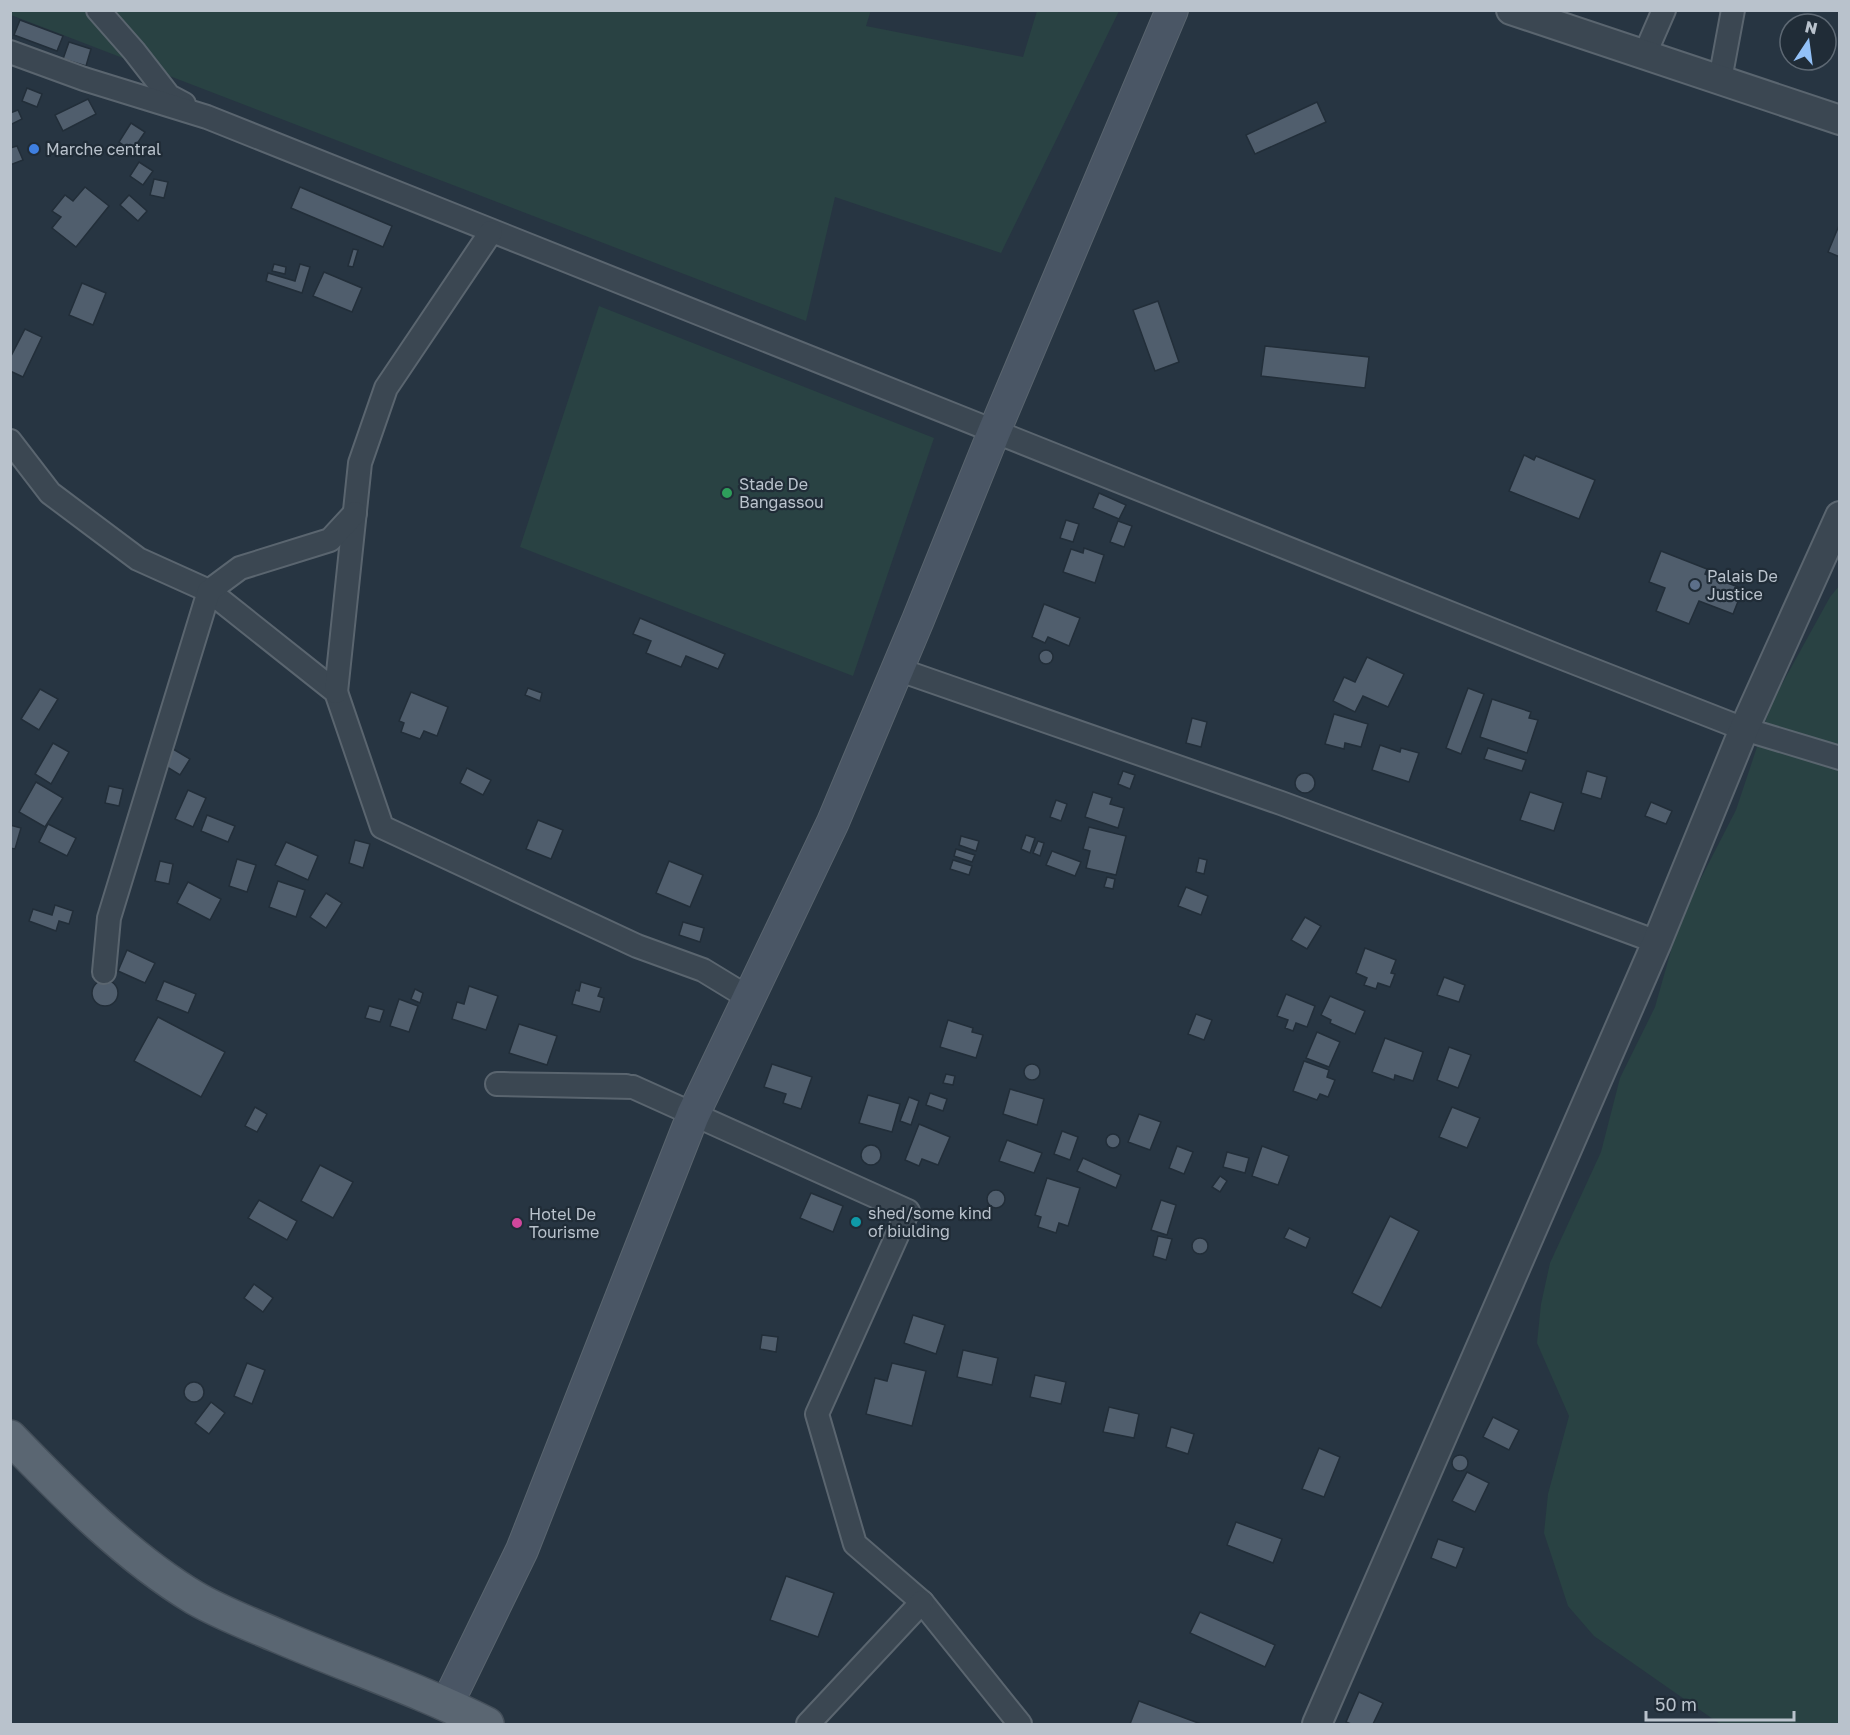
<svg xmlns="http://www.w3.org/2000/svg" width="1850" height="1735" viewBox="0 0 1850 1735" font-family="'Golos Text',sans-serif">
<rect width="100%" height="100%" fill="#273542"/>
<g fill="#294243">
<path d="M871,10l-5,16 157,31 14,-46h82l-118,242 -166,-56 -29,124 -795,-306 -1,-4z"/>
<path d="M599,306l335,132 -81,238 -333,-129z"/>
<path d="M1839,586v1138h-119l-126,-88 -26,-30 -24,-73 4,-39 21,-78 -32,-73 4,-39 9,-41 51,-111 19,-74 35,-71 25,-88 56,-109 36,-108 58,-105z"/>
</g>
<g fill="#505e6d" stroke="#222e39" stroke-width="1.5">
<path d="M20,20l43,16 -6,15 -43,-16z"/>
<path d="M69,42l22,7 -5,17 -23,-7z"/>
<path d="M27,88l15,6 -5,13 -15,-6z"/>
<path d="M88,99l8,15 -33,17 -8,-16z"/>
<path d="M1317,102l9,20 -71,32 -9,-19z"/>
<path d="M18,110l4,9 -12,6v-12z"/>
<path d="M131,123l14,9 -13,19 -13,-9z"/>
<path d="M17,146l6,14 -13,5v-17z"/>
<path d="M139,162l14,9 -10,14 -13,-9z"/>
<path d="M154,179l14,3 -4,16 -14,-3z"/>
<path d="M85,187l24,19 -33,41 -24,-19 9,-11 -9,-6 13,-16 8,6z"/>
<path d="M300,187l92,39 -9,21 -92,-39z"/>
<path d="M129,195l18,16 -9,10 -18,-16z"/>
<path d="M1840,223v34l-12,-5z"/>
<path d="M353,249l5,1 -5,17 -5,-1z"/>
<path d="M274,264l12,3 -1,7 -13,-3z"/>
<path d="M300,264l10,3 -8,26 -36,-12 2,-8 27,8z"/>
<path d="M324,272l38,16 -10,24 -39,-16z"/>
<path d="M82,283l24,10 -13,32 -24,-10z"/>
<path d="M1158,301l21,61 -24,9 -22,-61z"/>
<path d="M25,329l17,8 -19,40 -13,-6v-13z"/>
<path d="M1265,346l104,11 -4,31 -104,-12z"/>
<path d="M1524,455l10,5 2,-4 59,24 -16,39 -70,-28z"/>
<path d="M1099,493l27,12 -7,14 -26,-11z"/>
<path d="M1066,520l13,4 -6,18 -13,-4z"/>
<path d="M1118,521l14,5 -8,21 -14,-5z"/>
<path d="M1084,548l20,7 -9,28 -32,-11 8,-23 12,4z"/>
<path d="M1661,551l46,18 -2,5 38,15 -10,25 -34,-13 -10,23 -33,-13 9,-23 -16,-6z"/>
<path d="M1044,604l36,14 -11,28 -21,-9 -3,6 -13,-6z"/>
<path d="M640,618l85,36 -7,15 -32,-13 -5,11 -35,-14 5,-12 -18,-7z"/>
<circle cx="1046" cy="657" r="7"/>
<path d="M1367,657l37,17 -16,33 -25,-11 -8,16 -22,-11 11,-24 11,5z"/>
<path d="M528,688l14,5 -2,8 -15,-6z"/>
<path d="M1468,688l16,6 -23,60 -15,-6z"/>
<path d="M40,689l18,10 -19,31 -18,-11z"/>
<path d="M411,692l37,15 -11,29 -13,-5 -4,8 -19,-7 3,-9 -5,-2z"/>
<path d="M1492,699l39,13 -2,6 9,2 -11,33 -47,-16z"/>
<path d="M1334,714l34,10 -7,23 -16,-4 -1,6 -19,-5z"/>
<path d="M1192,718l15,4 -6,25 -15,-4z"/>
<path d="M53,743l16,9 -18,32 -16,-10z"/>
<path d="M1380,745l20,7 1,-4 18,5 -10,29 -37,-12z"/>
<path d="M168,746l22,13 -10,16 -21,-13z"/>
<path d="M1488,748l38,12 -4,11 -38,-12z"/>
<path d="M467,768l24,12 -8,15 -23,-12z"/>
<path d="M1123,771l12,4 -5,14 -12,-5z"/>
<path d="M1587,771l20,6 -6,22 -20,-6z"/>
<circle cx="1305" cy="783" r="10"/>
<path d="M36,782l27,16 -18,29 -26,-15z"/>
<path d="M109,786l14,3 -4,17 -14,-3z"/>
<path d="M188,790l18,8 -13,29 -18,-8z"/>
<path d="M1093,792l19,6 -2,6 14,4 -6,20 -33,-11z"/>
<path d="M1530,792l33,11 -9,28 -34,-11z"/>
<path d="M1056,800l11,4 -6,17 -11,-4z"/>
<path d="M1651,802l21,9 -6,13 -21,-8z"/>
<path d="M207,815l28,11 -7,16 -27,-11z"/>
<path d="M538,820l25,10 -12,29 -25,-10z"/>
<path d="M48,824l28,14 -9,18 -28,-14z"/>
<path d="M10,825l11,3 -6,21 -5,-1z"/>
<path d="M1089,827l37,9 -10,39 -30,-7 4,-17 -7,-2z"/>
<path d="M1026,835l9,3 -5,15 -9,-4z"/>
<path d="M961,836l18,5 -3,10 -17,-6z"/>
<path d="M355,840l15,4 -7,24 -14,-5z"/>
<path d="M1038,841l6,2 -4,13 -7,-3z"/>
<path d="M286,842l32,14 -10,24 -33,-15z"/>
<path d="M956,849l19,6 -3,7 -18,-6z"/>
<path d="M1052,851l29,11 -6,14 -29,-11z"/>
<path d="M1199,858l8,2 -3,14 -8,-2z"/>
<path d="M237,859l19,6 -9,27 -18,-6z"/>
<path d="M953,860l19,6 -3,9 -19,-6z"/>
<path d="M160,861l13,3 -4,20 -14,-3z"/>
<path d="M669,861l34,14 -13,32 -34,-14z"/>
<path d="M1107,877l8,2 -2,10 -9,-2z"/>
<path d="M278,881l27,9 -9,27 -27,-10z"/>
<path d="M188,882l33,17 -11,21 -33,-17z"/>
<path d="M1186,887l22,9 -7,19 -23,-9z"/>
<path d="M326,893l16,10 -16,25 -16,-11z"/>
<path d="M55,905l18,6 -4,13 -10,-3 -3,10 -27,-10 4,-12 19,6z"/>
<path d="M1305,917l16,9 -14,23 -16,-9z"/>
<path d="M683,922l21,6 -4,14 -21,-7z"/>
<path d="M1365,948l31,12 -5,13 4,1 -5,13 -12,-4 -2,6 -12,-4 3,-7 -11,-5z"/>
<path d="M127,950l28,13 -10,20 -27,-12z"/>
<path d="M1444,977l21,8 -6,17 -22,-7z"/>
<circle cx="105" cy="993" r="13"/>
<path d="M164,981l32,13 -8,19 -32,-13z"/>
<path d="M581,982l20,6 -3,8 6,2 -4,14 -28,-8 4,-14 3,1z"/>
<path d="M469,986l29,10 -12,34 -34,-11 5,-17 7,2z"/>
<path d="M415,989l8,4 -3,10 -9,-4z"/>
<path d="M1286,994l29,12 -8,21 -11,-4 -3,8 -8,-3 3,-8 -11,-4z"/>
<path d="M1330,996l35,15 -10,23 -25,-11 1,-3 -10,-5z"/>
<path d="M399,999l19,7 -9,26 -19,-6z"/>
<path d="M369,1006l15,4 -4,12 -15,-4z"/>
<path d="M1196,1014l16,6 -8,20 -16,-6z"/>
<path d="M158,1017l67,35 -24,45 -67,-36z"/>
<path d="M948,1020l25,8 -1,4 11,3 -7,23 -36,-11z"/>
<path d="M519,1024l38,12 -10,29 -38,-12z"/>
<path d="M1317,1032l23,10 -11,25 -23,-9z"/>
<path d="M1385,1038l38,14 -10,29 -18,-6 -1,5 -22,-8z"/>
<path d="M1449,1047l22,8 -13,33 -21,-8z"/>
<path d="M1304,1061l25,9 -2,7 8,3 -7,17 -8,-3 -3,6 -24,-9z"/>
<path d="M772,1064l40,13 -11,32 -18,-6 3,-9 -22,-7z"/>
<circle cx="1032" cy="1072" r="8"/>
<path d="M946,1074l9,2 -2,9 -10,-2z"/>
<path d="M1010,1089l34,10 -7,26 -34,-11z"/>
<path d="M930,1093l17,6 -4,12 -17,-6z"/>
<path d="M868,1095l32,9 -8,28 -33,-9z"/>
<path d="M909,1097l10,4 -8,24 -11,-4z"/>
<path d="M255,1107l12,7 -10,18 -12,-6z"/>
<path d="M1452,1107l28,11 -13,30 -28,-11z"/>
<path d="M1139,1114l22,8 -11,28 -22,-8z"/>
<path d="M919,1124l31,13 -12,28 -16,-6 -3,7 -14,-6z"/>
<path d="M1062,1131l16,6 -8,23 -16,-6z"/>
<circle cx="1113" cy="1141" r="7"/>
<path d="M1007,1140l35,13 -8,20 -35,-12z"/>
<circle cx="871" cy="1155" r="10"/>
<path d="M1177,1146l16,6 -9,22 -15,-6z"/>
<path d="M1262,1146l27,10 -11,29 -26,-9z"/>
<path d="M1227,1152l22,6 -4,15 -22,-6z"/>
<path d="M1083,1158l38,17 -5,13 -39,-17z"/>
<path d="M320,1165l33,17 -20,36 -32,-17z"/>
<path d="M1220,1176l7,5 -7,11 -8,-5z"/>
<path d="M1047,1178l33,10 -12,38 -9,-3 -3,10 -18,-6 3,-10 -6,-2z"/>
<circle cx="996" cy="1199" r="9"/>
<path d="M811,1193l32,13 -10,26 -33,-14z"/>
<path d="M259,1200l38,21 -10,19 -39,-22z"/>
<path d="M1161,1200l15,5 -9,30 -16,-5z"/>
<path d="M1390,1216l29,15 -38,77 -29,-15z"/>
<path d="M1289,1228l21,10 -4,10 -22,-10z"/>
<path d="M1158,1236l14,3 -6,21 -13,-4z"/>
<circle cx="1200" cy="1246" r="8"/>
<path d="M254,1284l19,14 -10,14 -19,-14z"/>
<path d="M913,1315l32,10 -9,29 -32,-11z"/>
<path d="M762,1335l16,2 -2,15 -16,-3z"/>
<path d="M963,1350l35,8 -6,27 -35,-8z"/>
<path d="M247,1363l18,7 -13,34 -18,-8z"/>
<path d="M892,1363l34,8 -14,55 -46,-12 9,-36 12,3z"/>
<path d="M1035,1375l31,7 -5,22 -31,-7z"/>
<circle cx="194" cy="1392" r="10"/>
<path d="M211,1402l14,11 -16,21 -14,-11z"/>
<path d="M1109,1407l30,7 -5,24 -31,-6z"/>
<path d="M1493,1417l26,13 -10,20 -26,-13z"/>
<path d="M1171,1427l23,7 -6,20 -22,-7z"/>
<path d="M1319,1448l21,9 -16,40 -22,-8z"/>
<circle cx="1460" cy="1463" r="8"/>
<path d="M1467,1472l22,11 -14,29 -23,-11z"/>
<path d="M1236,1522l46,17 -9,24 -46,-18z"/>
<path d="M1438,1539l26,9 -8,20 -25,-10z"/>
<path d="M786,1576l48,17 -16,44 -48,-17z"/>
<path d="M1200,1612l75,33 -10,22 -75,-34z"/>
<path d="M1359,1692l24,11 -10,21h-22l-5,-2z"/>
<path d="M1139,1701l62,23h-71z"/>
</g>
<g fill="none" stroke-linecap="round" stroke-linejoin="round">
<g stroke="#5a656f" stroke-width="26">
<g id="minor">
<path d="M98,10l36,41 35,45 15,8"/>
<path d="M10,52l74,27 123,38 1353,540 184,72 96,29"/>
<path d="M1644,56l20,-46"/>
<path d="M1720,80l13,-70"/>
<path d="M10,441l40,52 88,66 71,32 127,101 46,135 255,119 66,24 46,28"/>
<path d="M897,669l384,134 376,139"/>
<path d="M336,692l24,-229 26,-75 105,-156"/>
<path d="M104,972l5,-54 100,-327 31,-23 90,-28 25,-27"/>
<path d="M626,1086l-129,-2 136,3 275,124 -91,203 38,130 67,58 98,122"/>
<path d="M808,1724l114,-122"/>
</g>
</g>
<g stroke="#5a656f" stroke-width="32">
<g id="tertiary">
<path d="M1511,10l329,110"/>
<path d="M1317,1724l340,-782 87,-213 96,-213"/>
</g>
</g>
<g stroke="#5a656f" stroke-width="34">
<path id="secondary" d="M447,1704l75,-154 171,-435 140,-293 85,-202 76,-188 178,-422"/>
</g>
<g stroke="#45505b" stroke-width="36">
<path id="primary" d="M10,1437c55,57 118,121 185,161 26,15 55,26 83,38 70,30 142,54 209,88"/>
</g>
<use href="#minor" stroke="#3b4752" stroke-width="22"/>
<use href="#tertiary" stroke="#3b4752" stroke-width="28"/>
<use href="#secondary" stroke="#4a5665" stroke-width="32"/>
<use href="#primary" stroke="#5a6672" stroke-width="33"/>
</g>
<circle fill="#3f7fe0" stroke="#202c37" stroke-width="2" cx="34" cy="149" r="6"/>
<circle fill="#2e9e5b" stroke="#202c37" stroke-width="2" cx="727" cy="493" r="6"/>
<circle fill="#5c6f8a" stroke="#202c37" stroke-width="2" cx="1695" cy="585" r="6"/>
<circle fill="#0f9aa8" stroke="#202c37" stroke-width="2" cx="856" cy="1222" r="6"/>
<circle fill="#d1479c" stroke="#202c37" stroke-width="2" cx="517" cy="1223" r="6"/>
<g text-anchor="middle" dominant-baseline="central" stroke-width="4.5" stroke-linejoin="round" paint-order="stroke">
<g font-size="16" fill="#b9c2cc" stroke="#202c37" text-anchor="start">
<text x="46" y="149">Marche central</text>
<text x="739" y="484">Stade De<tspan x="739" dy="18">Bangassou</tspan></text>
<text x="1707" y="576">Palais De<tspan x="1707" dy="18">Justice</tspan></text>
<text x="868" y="1213">shed/some kind<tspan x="868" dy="18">of biulding</tspan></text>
<text x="529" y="1214">Hotel De<tspan x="529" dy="18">Tourisme</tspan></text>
</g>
</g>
<rect width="1850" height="1735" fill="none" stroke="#b9c2cc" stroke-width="24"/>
<g transform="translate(1808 42) rotate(13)"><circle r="28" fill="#202c37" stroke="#5d6873" stroke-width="1.5"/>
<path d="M0-4.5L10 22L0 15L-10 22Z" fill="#93c1f7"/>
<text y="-9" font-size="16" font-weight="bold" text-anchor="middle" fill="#b9c2cc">N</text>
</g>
<path d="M1646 1711v9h148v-9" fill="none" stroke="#b9c2cc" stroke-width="3"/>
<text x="1655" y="1711" font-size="18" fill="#b9c2cc" stroke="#202c37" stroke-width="4.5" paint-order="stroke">50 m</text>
</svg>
